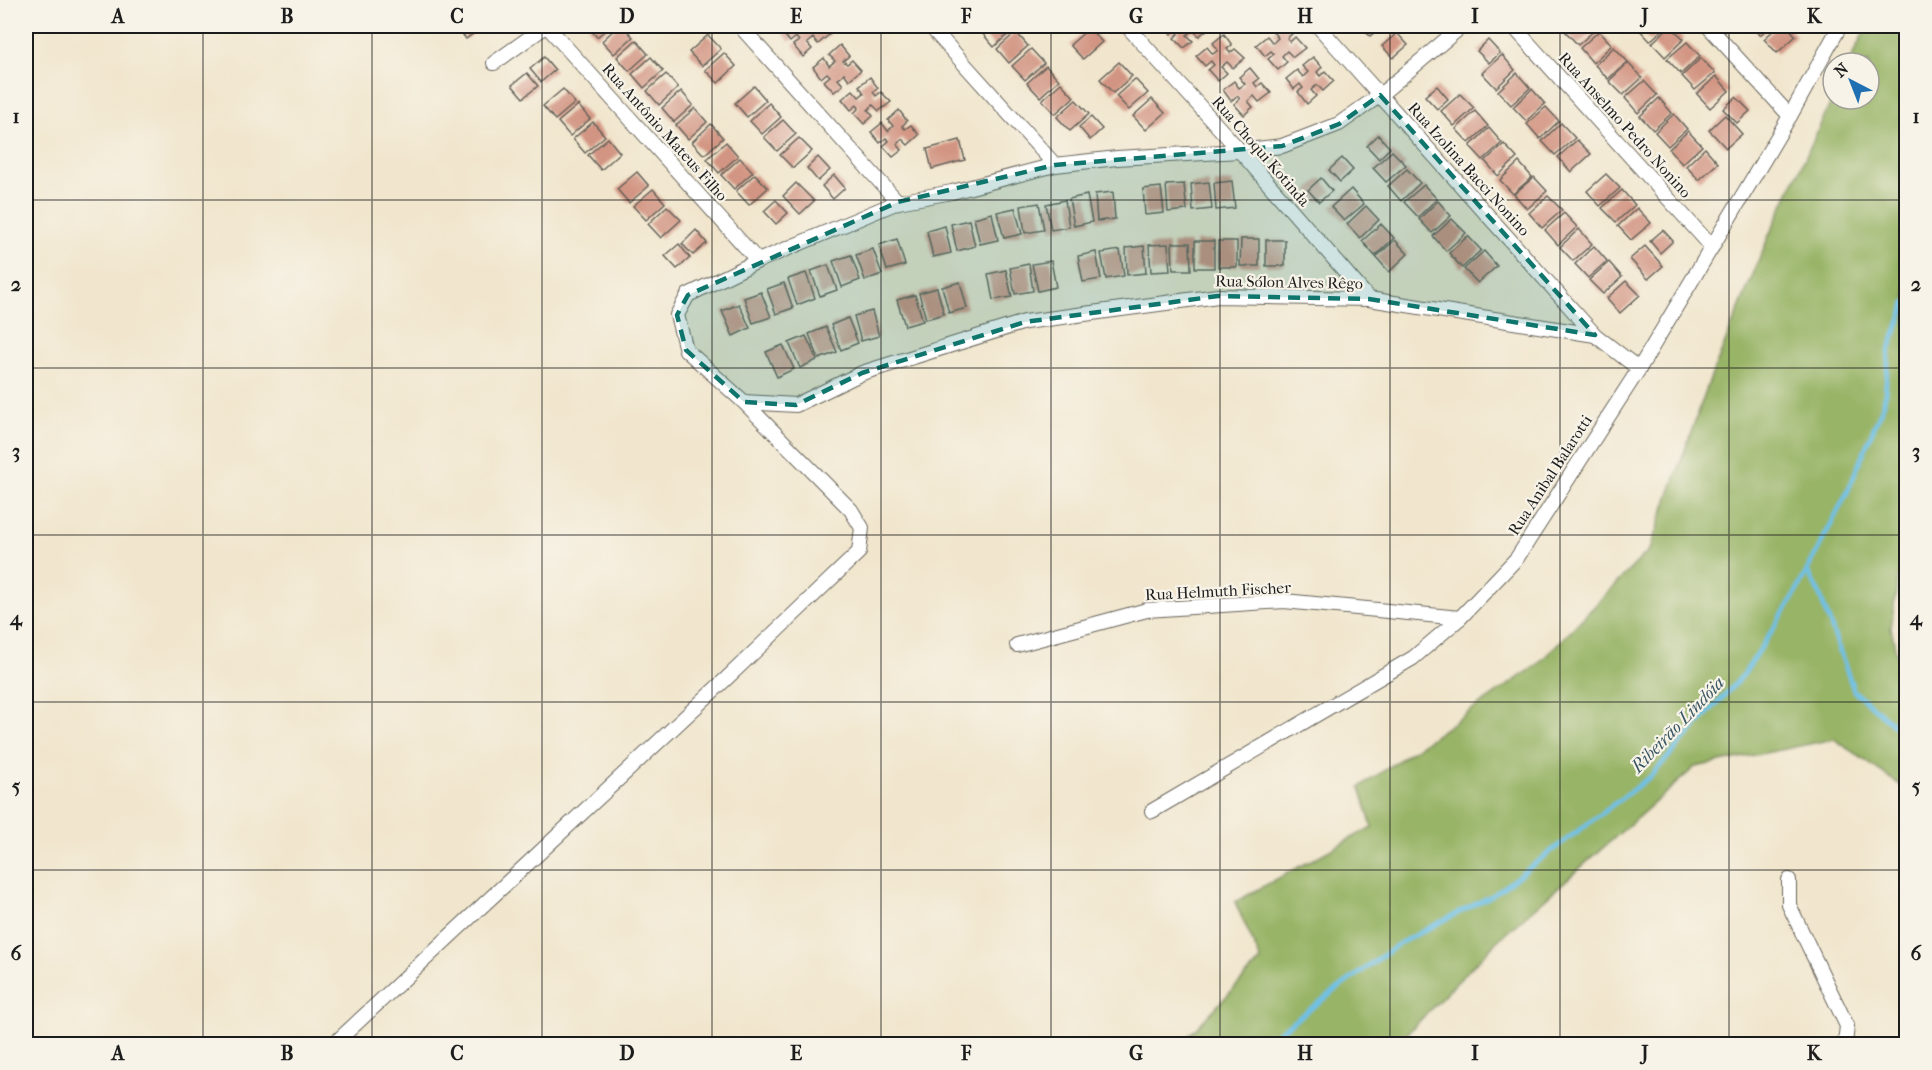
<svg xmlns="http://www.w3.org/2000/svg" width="1932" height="1070" viewBox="0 0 1932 1070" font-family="'IM FELL French Canon',serif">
<rect width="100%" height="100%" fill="#f7f3e8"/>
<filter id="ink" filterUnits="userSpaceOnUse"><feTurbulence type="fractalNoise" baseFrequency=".0167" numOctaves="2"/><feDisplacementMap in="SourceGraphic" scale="12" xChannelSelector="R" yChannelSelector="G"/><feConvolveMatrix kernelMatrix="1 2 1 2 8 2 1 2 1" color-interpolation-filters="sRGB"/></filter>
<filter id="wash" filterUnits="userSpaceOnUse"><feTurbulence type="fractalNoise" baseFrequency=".008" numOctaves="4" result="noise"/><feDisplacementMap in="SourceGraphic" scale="24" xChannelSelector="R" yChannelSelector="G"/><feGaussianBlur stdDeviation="1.35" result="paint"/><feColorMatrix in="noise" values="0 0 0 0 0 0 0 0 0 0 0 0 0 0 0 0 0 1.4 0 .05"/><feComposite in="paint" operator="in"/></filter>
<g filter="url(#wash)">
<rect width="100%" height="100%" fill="#f1e6cd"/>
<path fill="#98b466" stroke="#5a6841" stroke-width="1.5" d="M1867,26h37v52l2,1v466l-7,25 -8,58 11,54 4,5v102l-72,-50 -139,28 -198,174 -100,103h-216l80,-84 -26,-58 137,-75 -12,-40 177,-122 113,-116 57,-162 63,-154 63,-135 36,1v-36h-20z"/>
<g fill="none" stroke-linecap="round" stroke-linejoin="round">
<g stroke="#6dc1e9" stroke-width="4.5">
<path d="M1807,570l12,23 35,98 52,44"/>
<path d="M1264,1044l19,-15 117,-86 93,-48 158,-119 93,-102 49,-76 54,-105 37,-90 5,-52 17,-48"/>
</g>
</g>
<g id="blocks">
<g fill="#d39583">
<path d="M456,26h23l2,2 -15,11z"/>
<path d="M587,26h21l1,1 -12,10z"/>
<path d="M618,26h5l10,11 -19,17 -12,-13z"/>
<path d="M789,26h6l3,4 6,-4h9l3,3 6,-3 8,8 -12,10 -5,-6 -6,5 5,6 -9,8 -10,-12 6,-4 -3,-4 -6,5 -8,-10z"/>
<path d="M990,26h20l3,4 -19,17 -12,-14z"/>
<path d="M1164,26h48l-13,10 -6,-6 -6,5 6,6 -9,7 -10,-10 5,-5 -2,-4 -6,5z"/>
<path d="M1281,26h4l7,8 -5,4 3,4 5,-5 10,11 -12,9 -6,-6 -5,5 5,6 -9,8 -10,-11 6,-5 -3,-3 -6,5 -9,-11 11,-9 6,7 5,-5 -5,-6z"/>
<path d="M1360,26h22l-12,10z"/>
<path d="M1571,26h24l2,2 -19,17 -13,-14z"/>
<path d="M1636,26h31l-17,15z"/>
<path d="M1670,26l14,13 -19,18 -13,-14z"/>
<path d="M1752,26h18l-10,9z"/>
<path d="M1778,26h9l9,10 -19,17 -13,-14z"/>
<path d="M1089,28l13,14 -19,17 -13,-14z"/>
<path d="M1599,31l13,14 -19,18 -13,-15z"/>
<path d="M1016,32l12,14 -19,17 -12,-14z"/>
<path d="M1397,33l11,12 -15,13 -11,-12z"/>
<path d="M1224,34l8,11 -5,4 3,4 5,-4 10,9 -12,10 -6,-6 -6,5 6,6 -9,8 -10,-11 6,-5 -3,-4 -6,5 -9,-10 11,-9 6,7 5,-4 -5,-7z"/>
<path d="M708,35l13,14 -19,17 -13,-14z"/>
<path d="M636,40l12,14 -19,17 -12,-14z"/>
<path d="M1488,40l12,13 -11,10 -12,-12z"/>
<path d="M1687,42l13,14 -19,18 -14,-15z"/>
<path d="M840,45l9,11 -6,5 4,3 5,-4 9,10 -12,10 -5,-7 -6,6 5,6 -9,7 -10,-11 6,-5 -3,-3 -6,5 -8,-11 11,-9 5,8 6,-5 -6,-6z"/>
<path d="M1614,47l14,15 -20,17 -13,-14z"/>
<path d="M1031,49l13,14 -19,17 -13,-14z"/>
<path d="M724,53l12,13 -18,17 -13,-13z"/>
<path d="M1502,55l13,15 -19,18 -14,-15z"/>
<path d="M544,57l11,13 -14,12 -11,-13z"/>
<path d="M651,57l12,14 -19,17 -12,-14z"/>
<path d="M1313,57l9,10 -5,5 3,4 5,-5 9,10 -11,10 -6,-6 -6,5 5,6 -9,8 -9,-12 5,-4 -3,-4 -6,5 -8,-10 11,-9 6,7 5,-5 -6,-6z"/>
<path d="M1701,58l14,15 -20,17 -13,-14z"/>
<path d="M1119,62l13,14 -19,17 -13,-14z"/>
<path d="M1628,63l14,15 -19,17 -14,-14z"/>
<path d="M1046,66l13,14 -19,17 -13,-14z"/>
<path d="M1250,68l9,11 -5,4 3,4 5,-4 9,10 -12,9 -5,-6 -6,5 5,6 -9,8 -10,-11 6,-5 -3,-3 -6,5 -8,-11 11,-9 5,7 6,-4 -6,-7z"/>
<path d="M527,73l11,13 -15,12 -11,-13z"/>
<path d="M1517,73l13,15 -19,17 -13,-14z"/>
<path d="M666,74l12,14 -19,17 -12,-14z"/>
<path d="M1716,76l13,15 -19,17 -13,-14z"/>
<path d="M870,77l8,11 -5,4 3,4 5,-4 10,10 -12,9 -6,-6 -5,5 5,6 -9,8 -10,-11 5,-5 -2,-3 -6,5 -9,-11 11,-9 6,7 5,-4 -5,-7z"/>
<path d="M1135,79l13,14 -19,17 -13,-14z"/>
<path d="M1644,81l13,14 -19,18 -13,-15z"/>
<path d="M1061,83l13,14 -19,17 -13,-14z"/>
<path d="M754,86l12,14 -19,17 -12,-14z"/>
<path d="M1437,86l11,13 -11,10 -12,-13z"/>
<path d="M563,89l12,14 -20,17 -12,-14z"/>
<path d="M1532,89l13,15 -19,17 -13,-14z"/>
<path d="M681,91l12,14 -19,17 -12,-14z"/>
<path d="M1460,94l14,14 -20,18 -13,-15z"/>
<path d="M1736,97l14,14 -13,12 -14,-14z"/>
<path d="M1659,98l13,15 -19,17 -13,-14z"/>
<path d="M1152,99l13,14 -19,17 -13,-14z"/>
<path d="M1076,100l13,14 -19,17 -13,-14z"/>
<path d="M769,103l12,14 -19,17 -12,-13z"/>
<path d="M578,105l12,14 -20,17 -12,-14z"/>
<path d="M1546,107l13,14 -19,18 -13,-15z"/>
<path d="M695,108l12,14 -19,17 -12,-14z"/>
<path d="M899,110l8,11 -5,5 3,3 6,-4 8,10 -11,10 -6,-6 -5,5 5,6 -9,7 -10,-11 6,-5 -3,-3 -6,5 -9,-11 11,-9 6,8 5,-5 -5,-6z"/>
<path d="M1475,111l13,15 -19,17 -13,-14z"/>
<path d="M1674,114l13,15 -19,17 -13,-14z"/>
<path d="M1725,115l17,19 -16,14 -17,-18z"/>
<path d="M1091,117l11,12 -12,11 -11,-13z"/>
<path d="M783,120l13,14 -19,17 -13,-14z"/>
<path d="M593,122l12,14 -20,17 -12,-14z"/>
<path d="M1561,123l14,15 -20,17 -13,-14z"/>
<path d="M711,124l12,14 -19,17 -12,-13z"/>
<path d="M1489,128l13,15 -19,17 -13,-14z"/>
<path d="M1688,131l14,15 -20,18 -13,-15z"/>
<path d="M1378,135l12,13 -11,11 -12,-13z"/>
<path d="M608,138l12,15 -19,17 -13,-15z"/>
<path d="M799,138l13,13 -19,17 -13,-13z"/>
<path d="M960,140l5,20 -33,9 -5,-20z"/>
<path d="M1577,140l14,14 -20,18 -13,-15z"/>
<path d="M726,142l12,14 -19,17 -12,-14z"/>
<path d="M1504,144l13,14 -19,18 -13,-15z"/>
<path d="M1705,148l13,15 -19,17 -13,-14z"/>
<path d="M1392,151l14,14 -20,17 -13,-14z"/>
<path d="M818,157l12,13 -12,11 -11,-13z"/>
<path d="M740,158l13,14 -19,17 -13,-14z"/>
<path d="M1342,158l11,12 -13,12 -11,-12z"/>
<path d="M1519,162l13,15 -19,17 -13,-14z"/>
<path d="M1407,169l13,14 -19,18 -13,-15z"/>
<path d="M637,172l12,14 -20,17 -12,-14z"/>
<path d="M755,174l13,14 -19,17 -13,-14z"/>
<path d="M1606,174l14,14 -20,18 -13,-15z"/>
<path d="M834,175l11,13 -12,11 -11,-13z"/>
<path d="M1534,177l13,14 -20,18 -13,-15z"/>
<path d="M1321,178l11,13 -13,11 -11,-12z"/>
<path d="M1232,181l3,27 -19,2 -2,-27z"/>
<path d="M1209,182l3,27 -19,2 -2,-27z"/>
<path d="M796,183l18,18 -14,13 -17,-18z"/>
<path d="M1184,184l3,26 -19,2 -2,-27z"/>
<path d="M1424,185l13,14 -19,18 -14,-15z"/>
<path d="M1161,187l3,26 -19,2 -2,-26z"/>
<path d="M653,189l12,14 -19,17 -13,-14z"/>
<path d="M1351,189l13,15 -20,17 -13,-14z"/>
<path d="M1622,190l13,15 -19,17 -14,-14z"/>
<path d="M1113,192l2,27 -18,2 -2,-27z"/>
<path d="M1087,195l5,27 -18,4 -5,-27z"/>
<path d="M1548,196l14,14 -20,18 -13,-15z"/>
<path d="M776,200l12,13 -12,11 -12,-13z"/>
<path d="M1065,200l4,27 -18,3 -5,-26z"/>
<path d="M1438,201l13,15 -19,17 -13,-14z"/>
<path d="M1039,203l5,27 -19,3 -4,-27z"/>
<path d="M667,206l14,14 -20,18 -13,-14z"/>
<path d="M1366,206l13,14 -19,18 -13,-14z"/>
<path d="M1015,208l7,26 -18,4 -7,-26z"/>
<path d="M1637,208l14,15 -20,17 -13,-14z"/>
<path d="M992,213l6,27 -18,4 -6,-26z"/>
<path d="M1564,213l13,14 -19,18 -13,-15z"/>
<path d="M1452,219l14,14 -20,18 -13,-15z"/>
<path d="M969,220l6,26 -18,5 -6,-27z"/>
<path d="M1381,224l13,14 -19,18 -13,-15z"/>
<path d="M945,226l6,27 -18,4 -6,-26z"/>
<path d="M1579,229l13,15 -19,17 -13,-14z"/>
<path d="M696,230l11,13 -14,12 -11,-11z"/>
<path d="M1663,230l10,11 -13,12 -10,-12z"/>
<path d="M1468,236l13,14 -19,18 -13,-15z"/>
<path d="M897,239l8,26 -18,5 -8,-25z"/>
<path d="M1241,239h18v27h-19z"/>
<rect x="1266" y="240" width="19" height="26"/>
<path d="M1395,240l13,14 -19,18 -13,-15z"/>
<rect x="1195" y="241" width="19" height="27"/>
<rect x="1218" y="241" width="19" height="26"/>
<path d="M1172,243h18l1,27h-18z"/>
<path d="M679,244l11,14 -13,11 -12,-13z"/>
<path d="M1168,244l2,27 -19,1 -2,-27z"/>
<path d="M1144,246l2,27 -19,2 -1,-27z"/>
<path d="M1594,246l13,15 -19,17 -13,-14z"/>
<path d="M1645,246l18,20 -15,13 -18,-20z"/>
<path d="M873,249l9,25 -17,6 -9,-25z"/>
<path d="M1120,250l4,26 -18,3 -5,-26z"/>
<path d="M1484,251l13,15 -19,17 -14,-14z"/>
<path d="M1096,252l5,27 -18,3 -5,-26z"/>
<path d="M851,255l9,25 -18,7 -9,-26z"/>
<path d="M1051,261l5,26 -18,4 -6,-27z"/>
<path d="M1609,262l13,15 -19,17 -14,-14z"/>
<path d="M1029,264l4,27 -18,3 -5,-26z"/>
<path d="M828,265l9,25 -17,6 -9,-25z"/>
<path d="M1006,270l6,27 -19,3 -5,-26z"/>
<path d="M806,273l9,25 -18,7 -9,-26z"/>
<path d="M1626,281l14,14 -20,18 -13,-15z"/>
<path d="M960,282l7,26 -18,5 -7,-26z"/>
<path d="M784,283l9,25 -17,6 -9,-25z"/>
<path d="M937,288l7,26 -18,5 -7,-26z"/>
<path d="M761,292l10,25 -18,6 -9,-25z"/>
<path d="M915,295l8,26 -18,5 -8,-26z"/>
<path d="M739,304l11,24 -17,8 -11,-25z"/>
<path d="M872,311l7,25 -18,5 -7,-25z"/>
<path d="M848,318l10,25 -17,7 -10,-25z"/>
<path d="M826,327l11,25 -18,7 -10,-25z"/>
<path d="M806,336l11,24 -17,8 -11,-25z"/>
<path d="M783,345l11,24 -17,8 -11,-25z"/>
</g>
</g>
</g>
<g filter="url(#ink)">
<use href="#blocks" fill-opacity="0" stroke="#67635a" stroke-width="1.5"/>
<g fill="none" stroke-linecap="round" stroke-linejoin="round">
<g stroke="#67635a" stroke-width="16">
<g id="minor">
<path d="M547,26l211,235"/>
<path d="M740,26l158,176"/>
<path d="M930,26l125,139"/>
<path d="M1127,26l113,125 129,148"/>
<path d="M1318,26l277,309"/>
<path d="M1513,26l199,221"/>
<path d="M1708,26l82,90"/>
<path d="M494,63l52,-37"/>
<path d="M744,402l52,3 66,-32 163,-51 193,-26 151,3 226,36 44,34"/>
<path d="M1017,645l130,-35 137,-9 176,17"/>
<path d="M1152,811l261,-153 47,-40 57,-60 122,-189 151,-253 50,-90"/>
<path d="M1789,880v25l58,121 -2,18"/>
<path d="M334,1044l394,-367 131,-125 3,-24 -11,-18 -107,-108 -58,-52 -9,-35 11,-20 70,-34 140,-59 54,-10 103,-27 62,-7 123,-7 42,-5 57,-22 41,-29 82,-69"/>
</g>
</g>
<use href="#minor" stroke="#fff" stroke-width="14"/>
</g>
</g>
<path fill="#0f766e" fill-opacity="0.2" stroke="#0f766e" stroke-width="4.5" stroke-dasharray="12 8" stroke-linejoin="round" d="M1380,95l215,240 -226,-36 -151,-3 -193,26 -163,51 -66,32 -52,-3 -58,-52 -9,-35 11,-20 210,-93 157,-37 227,-19 57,-22z"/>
<path fill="none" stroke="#1c1c1c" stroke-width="1.5" stroke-opacity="0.55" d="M203,26v1018M372,26v1018M542,26v1018M712,26v1018M881,26v1018M1051,26v1018M1220,26v1018M1390,26v1018M1560,26v1018M1729,26v1018M26,200h1880M26,368h1880M26,535h1880M26,702h1880M26,870h1880"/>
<g text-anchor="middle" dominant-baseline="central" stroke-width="4.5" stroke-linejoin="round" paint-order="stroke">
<g font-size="16" fill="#1c1c1c" stroke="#f7f3e8">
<text transform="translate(1625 125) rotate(48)">Rua Anselmo Pedro Nonino</text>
<text transform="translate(665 132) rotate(48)">Rua Antônio Mateus Filho</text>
<text transform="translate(1261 151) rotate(49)">Rua Choqui Kotinda</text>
<text transform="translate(1469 169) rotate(48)">Rua Izolina Bacci Nonino</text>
<text transform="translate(1289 282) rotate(1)">Rua Sólon Alves Rêgo</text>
<text transform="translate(1550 475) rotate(-57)">Rua Anibal Balarotti</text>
<text transform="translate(1218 591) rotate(-3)">Rua Helmuth Fischer</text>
</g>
<g font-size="18" font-style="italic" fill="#385664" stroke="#f7f3e8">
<text transform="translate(1678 725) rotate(-46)">Ribeirão Lindóia</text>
</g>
</g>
<rect width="1932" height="1070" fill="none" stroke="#f7f3e8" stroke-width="66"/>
<g transform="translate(1851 81) rotate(318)"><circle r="28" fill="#f7f3e8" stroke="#9f9d96" stroke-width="1.5"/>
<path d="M0-4.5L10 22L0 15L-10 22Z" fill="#1f6fb2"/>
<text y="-9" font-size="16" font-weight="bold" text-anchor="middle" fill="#1c1c1c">N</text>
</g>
<rect x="33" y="33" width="1866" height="1004" fill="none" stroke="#1c1c1c" stroke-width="2"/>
<g font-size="20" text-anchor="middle" font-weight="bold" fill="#1c1c1c">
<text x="118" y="23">A</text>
<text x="287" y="23">B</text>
<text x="457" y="23">C</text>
<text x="627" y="23">D</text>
<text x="796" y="23">E</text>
<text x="966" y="23">F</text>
<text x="1136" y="23">G</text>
<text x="1305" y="23">H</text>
<text x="1475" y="23">I</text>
<text x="1645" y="23">J</text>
<text x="1814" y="23">K</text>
<text x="16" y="123">1</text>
<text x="1916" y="123">1</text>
<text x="16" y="291">2</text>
<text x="1916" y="291">2</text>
<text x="16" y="458">3</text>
<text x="1916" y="458">3</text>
<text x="16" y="625">4</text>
<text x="1916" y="625">4</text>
<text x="16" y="793">5</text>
<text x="1916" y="793">5</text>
<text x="16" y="960">6</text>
<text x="1916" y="960">6</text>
<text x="118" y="1060">A</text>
<text x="287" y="1060">B</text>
<text x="457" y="1060">C</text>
<text x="627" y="1060">D</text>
<text x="796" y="1060">E</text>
<text x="966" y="1060">F</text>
<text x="1136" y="1060">G</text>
<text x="1305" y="1060">H</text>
<text x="1475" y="1060">I</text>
<text x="1645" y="1060">J</text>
<text x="1814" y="1060">K</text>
</g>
</svg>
